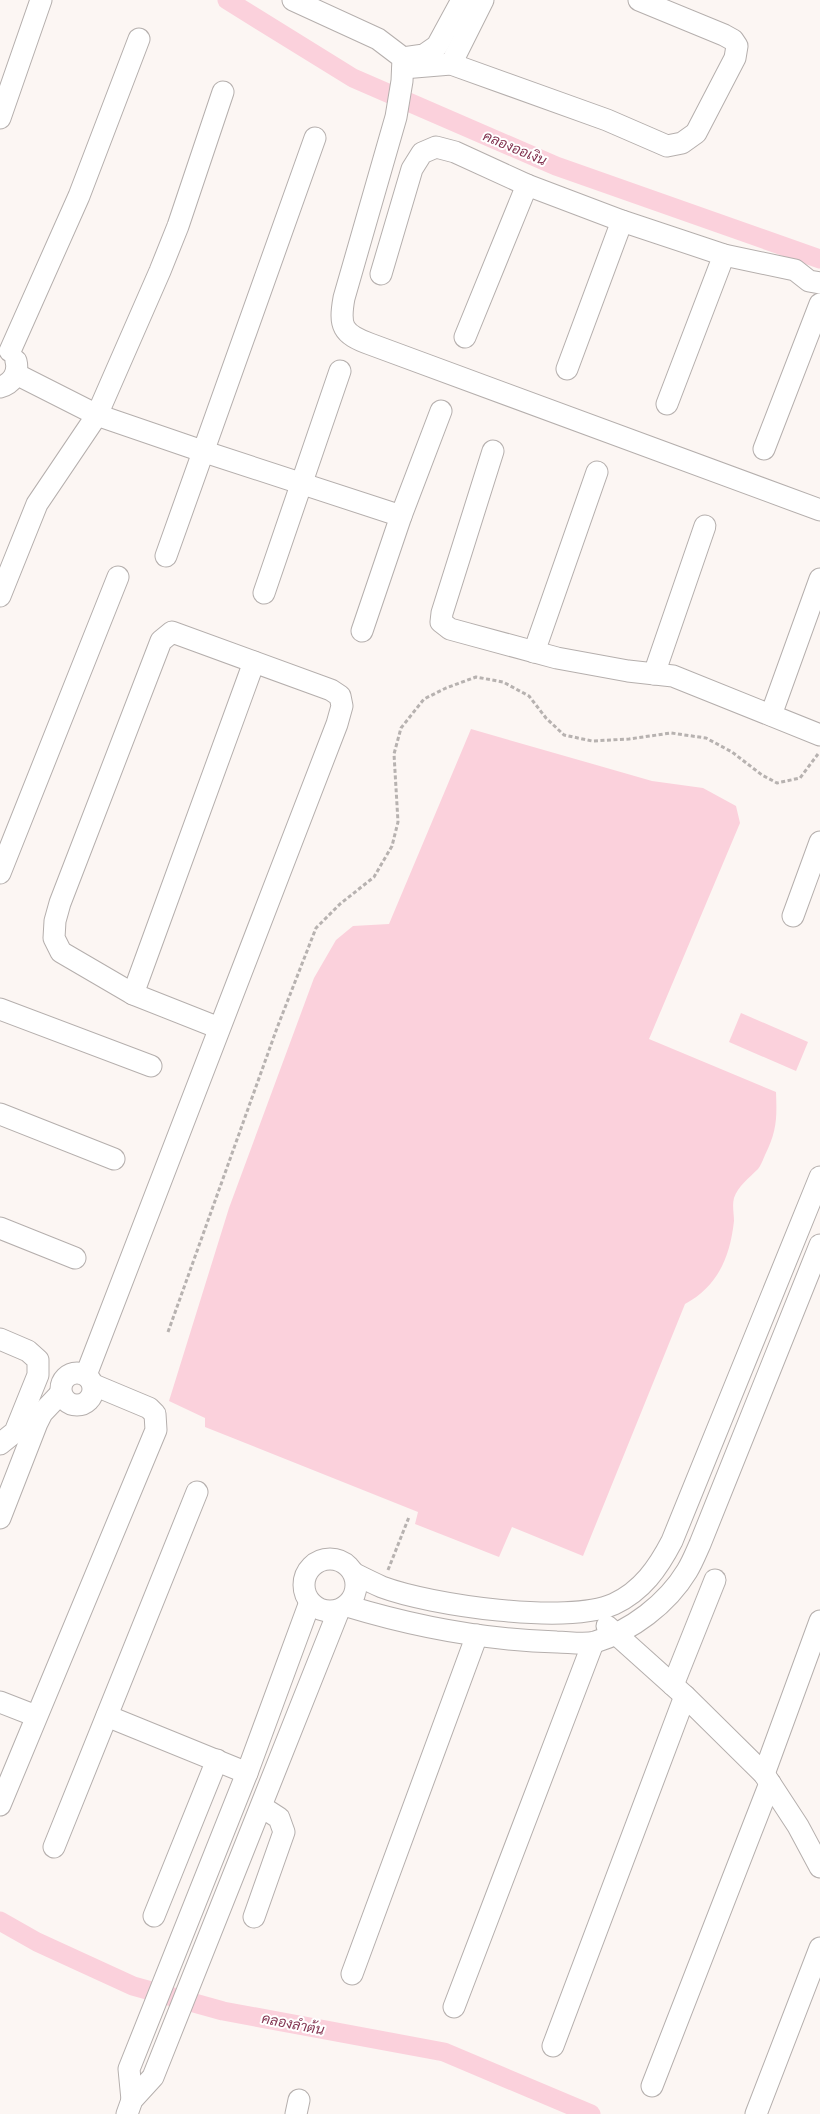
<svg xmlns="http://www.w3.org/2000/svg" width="820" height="2114" viewBox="0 0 820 2114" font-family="Ubuntu,Sarabun,sans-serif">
<rect width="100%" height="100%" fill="#fcf6f3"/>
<g fill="#fbd1dc">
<path d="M471,729l181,52 51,7 33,18 4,17 -91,216 127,53c1,26 1,39 -11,63 -2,5 -4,10 -7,14 -9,9 -20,17 -24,29 -2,7 0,16 0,23 -4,36 -16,65 -49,83l-102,252 -71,-29 -13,30 -84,-33 3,-12 -213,-85v-9l-36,-17 60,-193 85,-230 22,-38 17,-14 36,-2z"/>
<path d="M741,1013l67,29 -12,29 -67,-29z"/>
</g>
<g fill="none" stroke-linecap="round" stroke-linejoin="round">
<g stroke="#fbd1dc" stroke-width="19">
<path d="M227,0l126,78 203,88 264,93"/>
<path d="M0,1921l37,21 96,44 90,25 221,41 147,62"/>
</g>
<g stroke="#b5afad" stroke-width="23">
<g id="minor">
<path d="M293,0l85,39 25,19 -1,23 -6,36 -52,181c-5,28 -2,36 26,46l450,166"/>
<path d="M403,58l21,-3 13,-9 25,-46"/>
<path d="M451,64l32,-64"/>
<path d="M403,68l48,-4 156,56 60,26 15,-3 14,-10 39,-75 2,-12 -4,-6 -9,-5 -85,-35"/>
<path d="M0,118l41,-118"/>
<path d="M381,274l31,-105 10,-16 14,-6 19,5 72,33 95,36 102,34 71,15 14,11 11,2"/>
<path d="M465,337l62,-152"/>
<path d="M10,351l69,-155 60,-157"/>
<path d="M567,369l55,-148"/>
<path d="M16,374l81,41 105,36 199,65 -39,115"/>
<path d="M0,387c12,-3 19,-14 16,-26"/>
<path d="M667,404l57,-149"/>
<path d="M764,449l56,-145"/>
<path d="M493,451l-51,162 -1,9 9,7 107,29 71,13 45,5 147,59"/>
<path d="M401,516l40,-105"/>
<path d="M166,556l149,-418"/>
<path d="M264,593l76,-222"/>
<path d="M0,596l37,-92 60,-89 63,-144 18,-45 45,-134"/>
<path d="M534,652l63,-180"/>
<path d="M654,674l51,-148"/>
<path d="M771,715l49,-136"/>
<path d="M0,873l118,-296"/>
<path d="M793,916l27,-74"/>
<path d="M133,994l121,-332"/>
<path d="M0,1009l151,57"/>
<path d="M0,1114l114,45"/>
<path d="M0,1228l75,30"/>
<path d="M0,1339l28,12 10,9v15l-23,57 -15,12"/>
<circle cx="77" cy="1389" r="16"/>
<path d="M86,1375l251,-651 5,-18 -2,-10 -9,-6 -159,-58 -11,9 -101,262 -5,18 -1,17 7,14 72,42 86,34"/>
<path d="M0,1518l37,-95 5,-10 19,-20"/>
<circle cx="330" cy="1585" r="26"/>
<path d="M355,1574c8,4 18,9 27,13 48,18 185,38 232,17 28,-13 44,-36 58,-63l148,-364"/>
<path d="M347,1606c69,21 138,34 210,36 11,0 27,3 38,0 36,-11 72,-38 92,-71 5,-8 9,-18 13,-27l120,-299"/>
<path d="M607,1626l78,70 79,78 34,52 22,41"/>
<path d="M673,1685l42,-105"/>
<path d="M0,1702l36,14"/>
<path d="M107,1716l140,57"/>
<path d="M764,1774l56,-153"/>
<path d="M0,1805l156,-375 -1,-16 -6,-6 -55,-23"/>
<path d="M54,1847l143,-355"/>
<path d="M154,1916l63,-156"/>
<path d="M254,1917l30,-85 -5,-14 -17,-11"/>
<path d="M352,1974l125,-339"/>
<path d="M454,2007l139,-364"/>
<path d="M553,2046l132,-350"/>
<path d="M652,2086l118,-303"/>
<path d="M132,2100l-3,-31 118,-296 63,-171"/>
<path d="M127,2114l5,-14 21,-23 186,-467"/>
<path d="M296,2114l3,-14"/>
<path d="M756,2114l64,-166"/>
</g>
</g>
<g stroke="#b7b2b0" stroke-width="3" stroke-dasharray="4 2.5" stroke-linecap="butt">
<path d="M168,1332l109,-304 39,-100 24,-24 34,-27 18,-31 6,-24 -4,-68 7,-26 23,-29 22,-11 30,-11 27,5 26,14 17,22 18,17 28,6 37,-2 42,-6 35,5 26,14 30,23 15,8 23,-5 18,-24"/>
<path d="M388,1570l21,-53"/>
</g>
<use href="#minor" stroke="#fff" stroke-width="21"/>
</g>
<g text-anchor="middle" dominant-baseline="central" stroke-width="4" stroke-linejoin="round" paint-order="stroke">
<g font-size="14" font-style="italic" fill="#833451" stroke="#fff">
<text transform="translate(515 148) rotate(23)">คลองออเงิน</text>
<text transform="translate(293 2024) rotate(11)">คลองลำต้น</text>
</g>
</g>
</svg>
